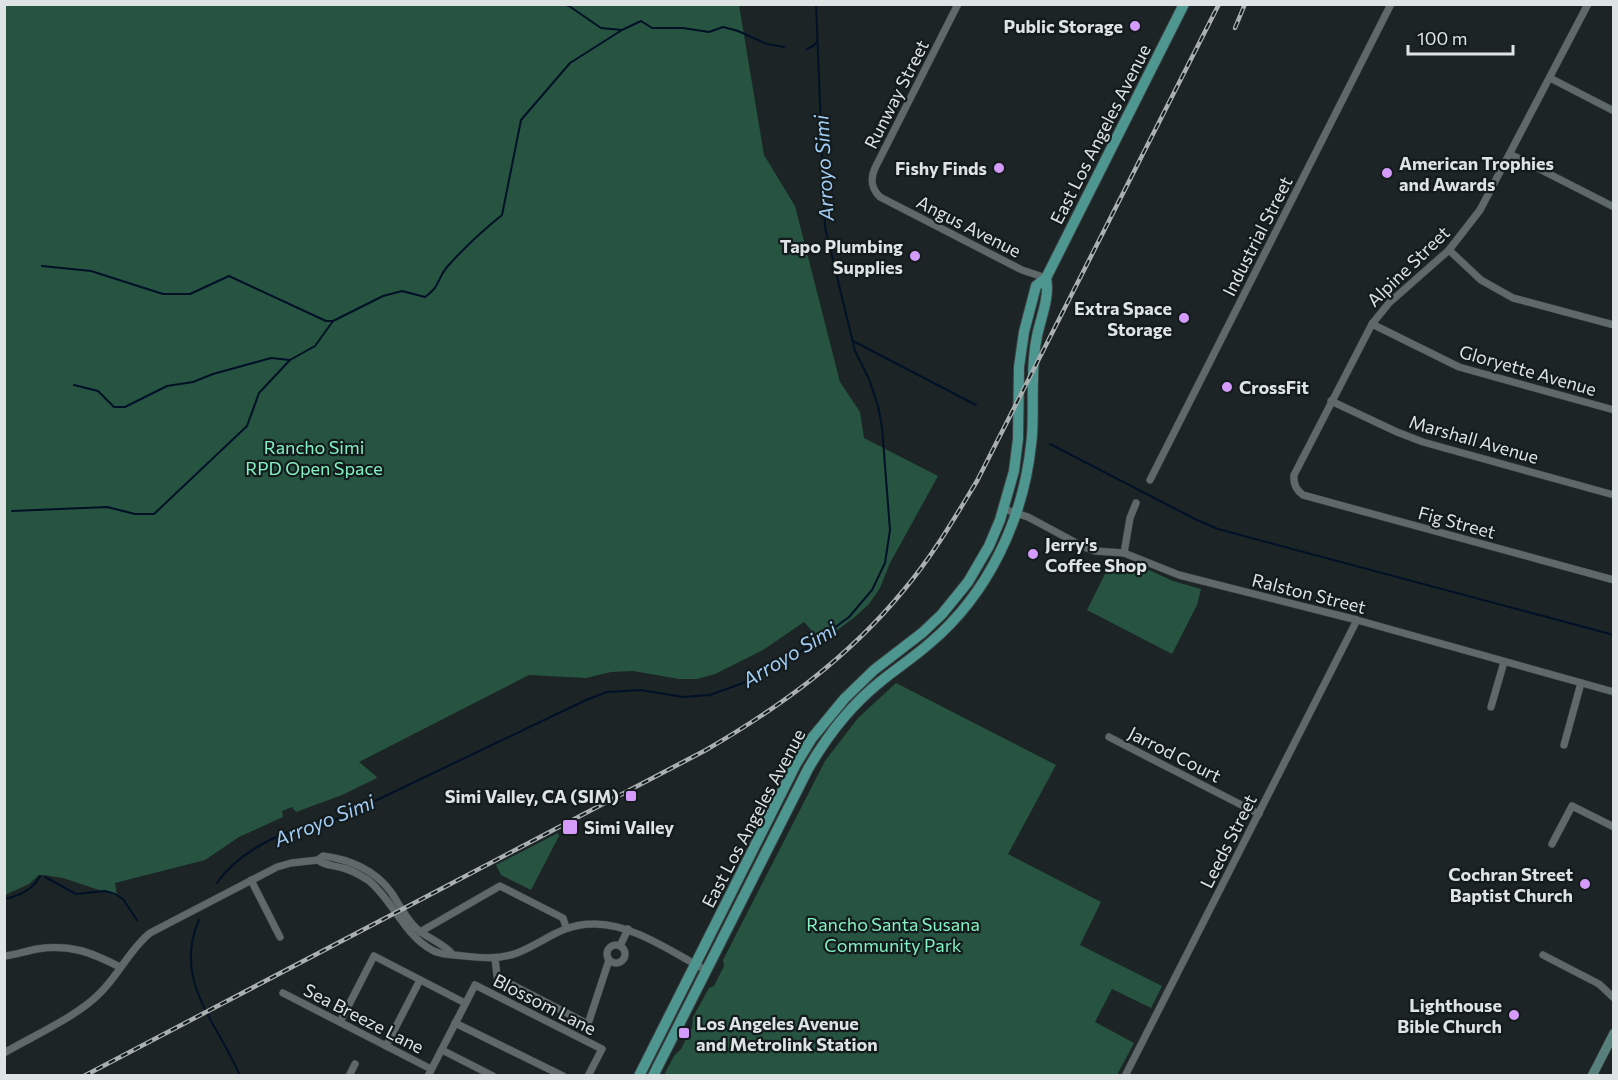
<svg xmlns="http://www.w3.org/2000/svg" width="1618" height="1080" viewBox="0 0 1618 1080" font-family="Commissioner,sans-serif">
<rect width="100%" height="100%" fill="#1c2425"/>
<g fill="#265440">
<path d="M5,4l734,1 25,150 31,51 45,176 20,30 4,26 74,38 -48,87 -10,25 -11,16 -13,12 -34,26 -18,-20 -41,28 -48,24 -18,5h-18l-46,-8 -22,1 -25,6 -57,-3 -170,87 18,15 -2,2 -33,16 -46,17 -4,-5 -10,4 1,6 -44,20 -34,23 -90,23 2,13 -54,-18 -20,-3h-4l-10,9 -24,11z"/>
<path d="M1112,560l24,4 37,17 28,8 -4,16 -25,49 -85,-44z"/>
<path d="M896,683l160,82 -48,89 93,48 -21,43 82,41 -11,22 -39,-19 -17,33 39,21 -17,32h-453l10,-19 7,-7 11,-22 1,-10 16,-29 5,-2 10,-20 -1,-6 102,-199 33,-43z"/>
<path d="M558,833l1,3 -28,54 -30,-15 -5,-10z"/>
</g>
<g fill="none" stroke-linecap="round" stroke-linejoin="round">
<g stroke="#001127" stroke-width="2">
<path d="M563,4l6,2 32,22 21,2"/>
<path d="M807,49l6,-3 4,-4"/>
<path d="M42,266l49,5 72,23h27l39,-18 97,45h7"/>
<path d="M853,341l123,64"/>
<path d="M74,385l24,6 16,16h11l42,-21 26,-4 20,-8 58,-16 19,2 25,-14 18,-25 50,-25 19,-5 23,6c16,-11 11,-17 22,-30 17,-19 35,-36 55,-52l19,-95 49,-57 52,-33 19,-9 11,7h31l26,4 14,-5 15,4 29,13 17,3"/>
<path d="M1050,444l145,75 23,10 396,106"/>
<path d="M12,511l95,-4 28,7h19l93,-88 12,-33 31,-33"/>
<path d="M45,877l31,17 29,-3 10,3 8,5 14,21"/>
<path d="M217,883c22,-33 77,-59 116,-62l253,-121 21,-8 34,-2 42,7 27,-2 36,-13 65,-37 38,-28 23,-27 13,-27 5,-33 -8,-103 -4,-21 -9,-27 -14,-28 -30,-124 -9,-223"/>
<path d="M4,899c15,-3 29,-9 36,-23"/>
<path d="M199,920c-27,61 19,103 41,156"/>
</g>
<g stroke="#3a4142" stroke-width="8">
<g id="minor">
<path d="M958,4l-83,164c-5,11 -4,20 5,29l142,73 24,8"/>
<path d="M1588,4l-108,206 -31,40 -60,53 -17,21 -78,151c-1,9 2,15 9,20l311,85"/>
<path d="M1550,78l64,33"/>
<path d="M1510,154l104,53"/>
<path d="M1449,250l32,30 32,18 101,27"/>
<path d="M1372,324l87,43 155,43"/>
<path d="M1331,401l66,31 26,10 191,53"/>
<path d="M1150,480l241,-476"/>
<path d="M1004,509l24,8 56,30 11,4 29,2 55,22 178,45 257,72"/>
<path d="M1124,553l6,-35 6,-15"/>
<path d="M1491,707l13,-45"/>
<path d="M1109,737l150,77"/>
<path d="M1564,745l17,-62"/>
<path d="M1552,844l20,-38 42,21"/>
<path d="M318,860c7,6 16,5 25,8 9,2 17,7 25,12 25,20 35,54 64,70 9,5 14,4 22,5 23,2 41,6 63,-2 28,-11 44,-29 76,-29 39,-1 80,29 113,46"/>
<path d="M251,880l29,57"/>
<path d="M420,932l80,-46 63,32 3,9"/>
<circle cx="616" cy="954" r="9"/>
<path d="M620,946l8,-17"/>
<path d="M1543,955l56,29 15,14"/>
<path d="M4,956c12,-1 22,-5 33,-7 34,-5 53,3 83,18"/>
<path d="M495,958l2,18 2,2 89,46 21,-64"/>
<path d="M283,993l148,76"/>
<path d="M340,1022l34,-66 91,47"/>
<path d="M455,1023l108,53"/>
<path d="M386,1046l34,-66"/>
<path d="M442,1050l51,26"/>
<path d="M4,1053c29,-17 72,-36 95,-59 20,-19 30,-44 51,-61l127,-66 14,-4 27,-3 5,-4c26,3 52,14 68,36 8,12 14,25 24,35 11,11 30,17 37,27"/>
<path d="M349,1076l6,-12"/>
<path d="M428,1076l47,-91 127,64 -14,27"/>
<path d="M1125,1076l232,-456"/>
</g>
</g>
<g stroke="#3a4142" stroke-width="10">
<path id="secondary" d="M1592,1076l22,-43"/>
</g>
<g stroke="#3a4142" stroke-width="12">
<g id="primary">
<path d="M639,1076l157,-312 16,-26 33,-40 29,-28 48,-37 20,-19 26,-32 21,-36 11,-26 14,-49 4,-32 1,-72 5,-35 12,-46 10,-8 138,-274"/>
<path d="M653,1076l155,-307c19,-33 42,-63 72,-87 16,-13 34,-25 50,-39 58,-49 93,-123 101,-198 3,-21 1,-43 2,-64 0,-15 1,-30 4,-45 4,-19 13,-39 9,-58"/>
</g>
</g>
<use href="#minor" stroke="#5f696a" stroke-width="7"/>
<use href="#secondary" stroke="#57807d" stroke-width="9"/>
<use href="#primary" stroke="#4e9790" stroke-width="10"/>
<g stroke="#aab0b1" stroke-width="4.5">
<g id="rail">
<path d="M1235,28l10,-24"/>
<path d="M84,1076l622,-326c74,-43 142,-92 197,-159 29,-34 51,-72 74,-110l242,-477"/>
</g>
</g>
<use href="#rail" stroke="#131b1c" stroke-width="2" stroke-dasharray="7" stroke-linecap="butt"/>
</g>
<g fill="#d59bfa" stroke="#131b1c" stroke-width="2">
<circle cx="1135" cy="26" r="6"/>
<circle cx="999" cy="168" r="6"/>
<circle cx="1387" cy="173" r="6"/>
<circle cx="915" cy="256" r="6"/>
<circle cx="1184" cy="318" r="6"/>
<circle cx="1227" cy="387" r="6"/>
<circle cx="1033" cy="554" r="6"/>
<rect x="625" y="790" width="12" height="12" rx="3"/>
<rect x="562" y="819" width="16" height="16" rx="3"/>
<circle cx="1585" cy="884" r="6"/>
<circle cx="1514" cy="1015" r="6"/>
<rect x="678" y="1027" width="12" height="12" rx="3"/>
</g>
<g text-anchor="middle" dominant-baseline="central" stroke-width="4.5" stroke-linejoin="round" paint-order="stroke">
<g font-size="18" font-weight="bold" fill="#dee3e4" stroke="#131b1c" text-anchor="end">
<text x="1123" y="26">Public Storage</text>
<text x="1399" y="163" text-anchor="start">American Trophies<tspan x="1399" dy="21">and Awards</tspan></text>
<text x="987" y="168">Fishy Finds</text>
<text x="903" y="246">Tapo Plumbing<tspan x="903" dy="21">Supplies</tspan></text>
<text x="1172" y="308">Extra Space<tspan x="1172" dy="21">Storage</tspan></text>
<text x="1239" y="387" text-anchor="start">CrossFit</text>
<text x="1045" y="544" text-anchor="start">Jerry's<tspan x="1045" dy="21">Coffee Shop</tspan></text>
<text x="619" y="796">Simi Valley, CA (SIM)</text>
<text x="584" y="827" text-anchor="start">Simi Valley</text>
<text x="1573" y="874">Cochran Street<tspan x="1573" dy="21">Baptist Church</tspan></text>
<text x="1502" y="1005">Lighthouse<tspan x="1502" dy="21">Bible Church</tspan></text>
<text x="696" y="1023" text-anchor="start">Los Angeles Avenue<tspan x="696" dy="21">and Metrolink Station</tspan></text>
</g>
<g font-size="18" fill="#dee3e4" stroke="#131b1c">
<text transform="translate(896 94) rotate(-63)">Runway Street</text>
<text transform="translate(1100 134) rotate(-63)">East Los Angeles Avenue</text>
<text transform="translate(969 226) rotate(27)">Angus Avenue</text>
<text transform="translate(1257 236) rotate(-63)">Industrial Street</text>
<text transform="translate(1408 266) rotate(-44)">Alpine Street</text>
<text transform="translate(1528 370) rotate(16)">Gloryette Avenue</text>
<text transform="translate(1474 439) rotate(16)">Marshall Avenue</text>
<text transform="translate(1457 522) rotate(15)">Fig Street</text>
<text transform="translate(1309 593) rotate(14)">Ralston Street</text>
<text transform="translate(1175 754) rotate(27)">Jarrod Court</text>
<text transform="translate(753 818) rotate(-62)">East Los Angeles Avenue</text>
<text transform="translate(1228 841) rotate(-63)">Leeds Street</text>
<text transform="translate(545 1004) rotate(27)">Blossom Lane</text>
<text transform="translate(364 1018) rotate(27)">Sea Breeze Lane</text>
</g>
<g font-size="18" fill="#83f1c1" stroke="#131b1c">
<text x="314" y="447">Rancho Simi<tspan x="314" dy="21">RPD Open Space</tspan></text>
<text x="893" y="924">Rancho Santa Susana<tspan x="893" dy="21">Community Park</tspan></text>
</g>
<g font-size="20" font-style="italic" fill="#a2cdf6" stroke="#131b1c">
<text transform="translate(823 168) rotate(-93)">Arroyo Simi</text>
<text transform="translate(789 654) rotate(-31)">Arroyo Simi</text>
<text transform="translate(324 820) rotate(-22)">Arroyo Simi</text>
</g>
</g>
<rect width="1618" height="1080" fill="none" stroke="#dee3e4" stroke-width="12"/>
<path d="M1408 45v9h105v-9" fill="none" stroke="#dee3e4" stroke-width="3"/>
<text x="1417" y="45" font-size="18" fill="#dee3e4" stroke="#131b1c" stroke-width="4.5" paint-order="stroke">100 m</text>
</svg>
